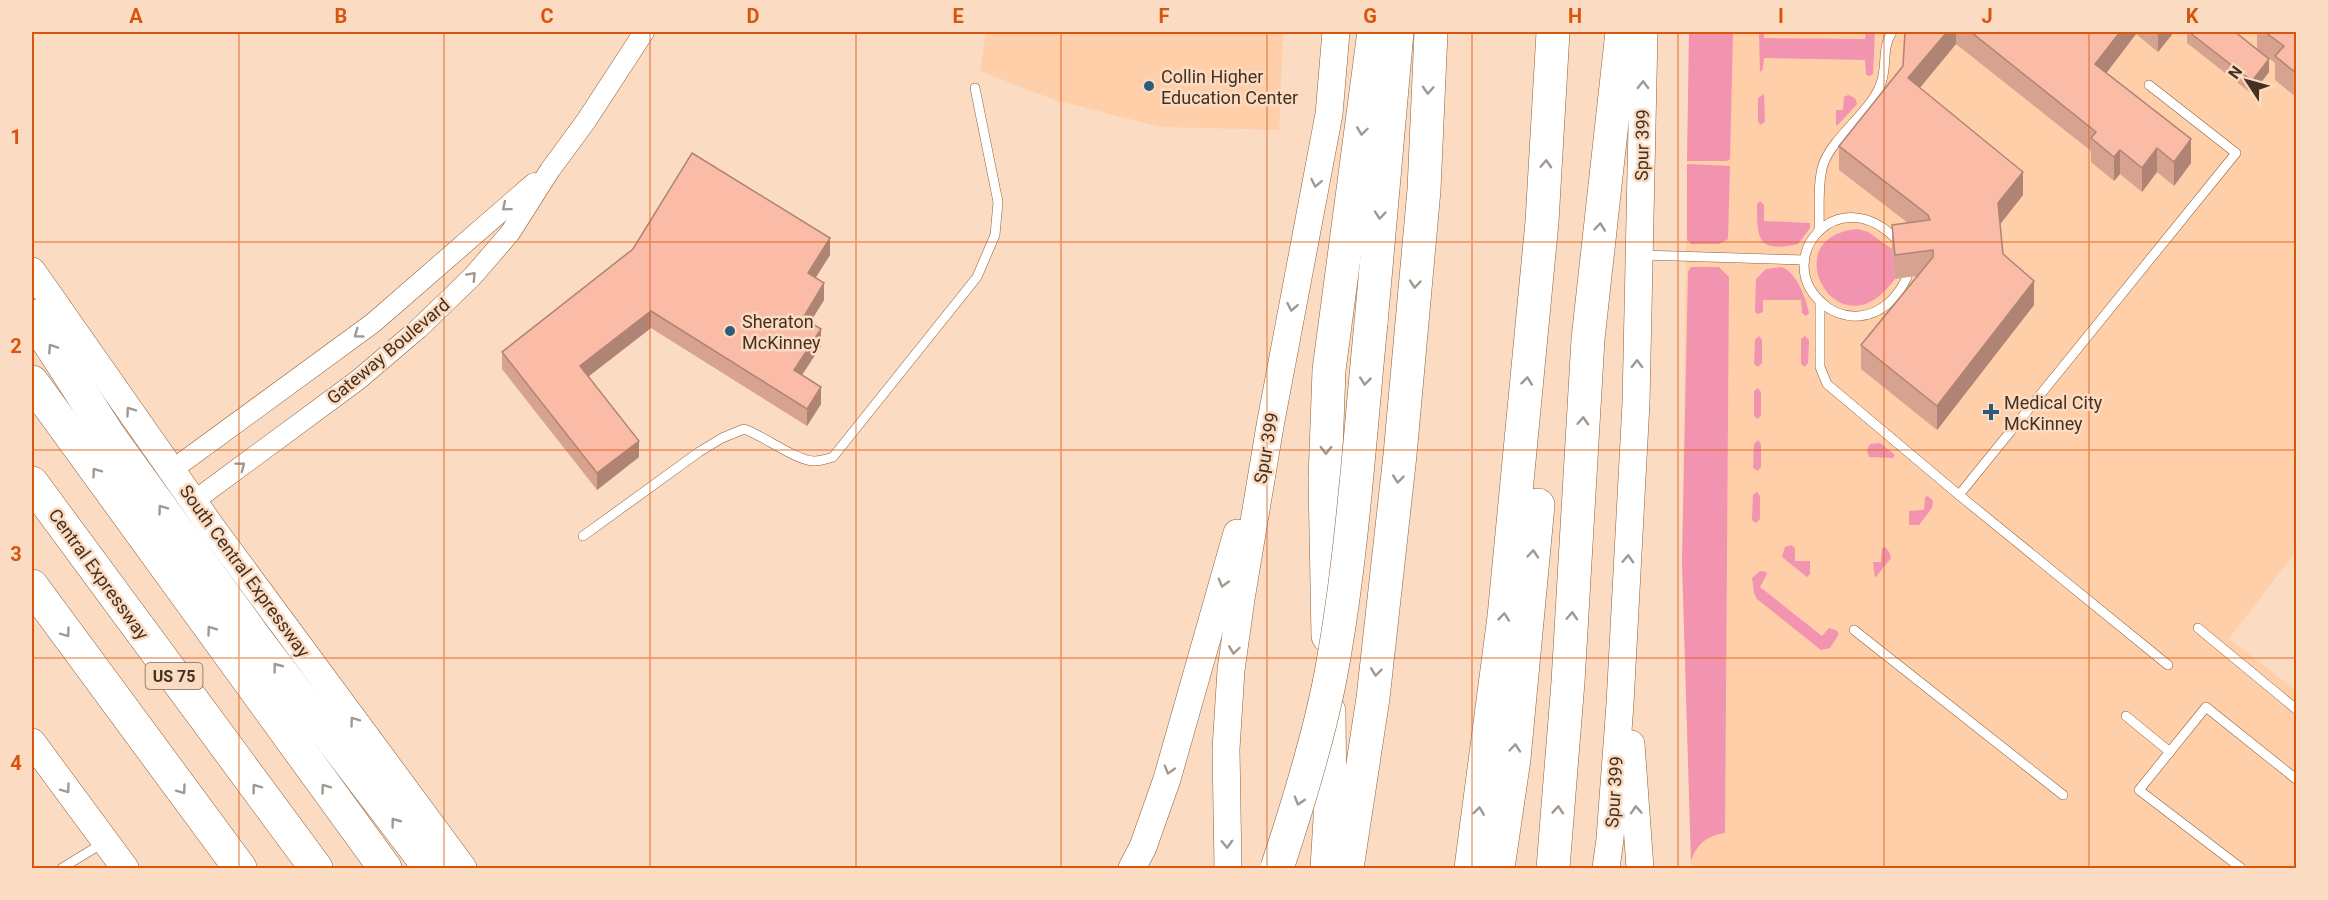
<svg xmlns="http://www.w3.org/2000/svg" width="2328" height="900" viewBox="0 0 2328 900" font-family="Roboto,sans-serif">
<rect width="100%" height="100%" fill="#fbdbc2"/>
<g fill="#fecfa9">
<path d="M986,32h297l-4,98 -117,-3 -107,-27 -75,-29z"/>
<path d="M1689,32h607v520l-67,86 67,53v177h-605l-9,-307z"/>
</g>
<g fill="#f293b0">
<path d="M1689,32h44l-3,127 -3,2h-40z"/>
<path d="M1759,32h5v6l101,1 1,-7h9l-2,42 -3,2 -4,-1 -1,-15 -101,-2 -1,11 -3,3z"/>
<path d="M1764,94l1,28 -5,3 -2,-4v-23z"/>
<path d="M1848,95l7,3 2,6 -20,22 -1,-2v-14h7l1,-13z"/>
<path d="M1687,164l43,2 -2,73 -9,5h-28l-4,-5z"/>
<path d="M1760,201l4,4v16l46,2v5l-12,16c-41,9 -41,-5 -41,-40z"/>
<path d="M1858,229l10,3 24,17 3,30c-6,7 -12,15 -20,20 -49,33 -94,-64 -17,-70z"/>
<path d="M1691,267h28l10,10 -4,556c-19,3 -28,11 -34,28l-9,-300 6,-289z"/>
<path d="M1781,267c15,4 25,31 28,46l-3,3 -4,-3 -1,-13h-38v12l-5,2 -3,-2 1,-33 10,-10z"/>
<path d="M1759,336l3,4v23l-4,4 -4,-3 1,-24z"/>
<path d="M1805,336l4,4 -1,23 -3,4 -4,-3v-25z"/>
<path d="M1758,388l3,4v23l-3,4 -4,-3v-25z"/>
<path d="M1758,440l3,4v23l-3,4 -5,-3 1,-24z"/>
<path d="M1880,443l15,12 -2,3 -24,-1 -2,-7 3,-6z"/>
<path d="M1757,492l3,4v23l-4,4 -4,-3 1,-25z"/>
<path d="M1928,496l5,5 -1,7 -13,17h-10v-14l15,-1 1,-13z"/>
<path d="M1791,545l4,3v13h15v13l-3,3 -25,-20 3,-10z"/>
<path d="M1885,547l4,5 2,6 -16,20 -2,-16h8l1,-14z"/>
<path d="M1760,571l6,1 1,2 -7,13 62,49 7,-8 7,2 3,4 -9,14 -9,2 -64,-51 -3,-6 -2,-15z"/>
</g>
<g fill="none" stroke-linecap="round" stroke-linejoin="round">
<g stroke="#8d5f37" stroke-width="10">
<g id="service">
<path d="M1819,231c1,-21 -2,-46 4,-66 10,-29 45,-50 57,-79 8,-18 1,-38 12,-54"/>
<path d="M1898,241c-59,-63 -126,16 -77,61 10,10 24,15 38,14 23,-2 39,-19 48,-39"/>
<path d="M1642,255l163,5"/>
<path d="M1820,301v66l7,17 132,111 209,170"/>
<path d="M1959,495l277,-342 -87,-68"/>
<path d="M583,536l116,-84 23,-14 22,-9c20,7 53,32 70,32 6,0 13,-2 19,-4l144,-180 18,-42 3,-33 -23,-114"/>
<path d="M2198,628l98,81"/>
<path d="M1854,630l209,165"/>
<path d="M2126,716l44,36"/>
<path d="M62,868l41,-25"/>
<path d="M2241,868l-102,-78 67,-83 90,72"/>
</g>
</g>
<g stroke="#8d5f37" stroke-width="21">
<g id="minor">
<path d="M172,470l201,-147 161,-140"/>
<path d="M194,501l164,-121 60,-51 54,-52 38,-44 40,-63 36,-49 58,-89"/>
</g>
</g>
<g stroke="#8d5f37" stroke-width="28">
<g id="secondary">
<path d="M32,271l180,257 251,340"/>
<path d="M32,742l93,126"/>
<path d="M1631,744l9,124"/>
<path d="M1132,868l11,-21 24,-68 70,-246"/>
<path d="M1228,868l-2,-119 5,-79 10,-71 29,-173 59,-312 7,-82"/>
<path d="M1606,868l4,-29 10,-135 16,-301 8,-371"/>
</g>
</g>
<g stroke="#8d5f37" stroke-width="34">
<g id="motorway">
<path d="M32,316l77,120 149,206 172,226"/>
<path d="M1371,323l26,-291"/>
<path d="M32,382l353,486"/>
<path d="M32,483l284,385"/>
<path d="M32,586l208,282"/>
<path d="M1328,636l-3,-157 4,-109 45,-338"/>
<path d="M1327,868l3,-49 -1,-108"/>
<path d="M1347,868l26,-170 27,-243 24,-265 7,-158"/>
<path d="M1471,868l33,-251 38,-395 11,-190"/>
<path d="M1498,868l16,-109 24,-254"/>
<path d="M1553,868l15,-186 20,-343 34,-307"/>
</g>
</g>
<use href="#service" stroke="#fff" stroke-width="9"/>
<use href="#minor" stroke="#fff" stroke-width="20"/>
<use href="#secondary" stroke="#fff" stroke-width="27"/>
<use href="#motorway" stroke="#fff" stroke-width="33"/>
<g stroke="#8d5f37" stroke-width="34" stroke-linecap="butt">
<path id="motorway-bridge" d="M1277,868c20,-60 39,-121 52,-184 23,-119 30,-241 42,-361"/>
</g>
<use href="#motorway-bridge" stroke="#fff" stroke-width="33"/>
</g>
<g fill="#d7a28f">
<path d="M1905,32h269l-16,20 -22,-18 -30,39 85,90 -17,23 -17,-14 -15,20 -22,-18 -6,7 -23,-19v-11l-135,-107 -36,44 103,107 -23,29 3,30 31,51 -97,125 -76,-61v-24l56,-69 -22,3 -3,-30v-24l16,-2 -69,-53v-24l64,-80z"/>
<path d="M2187,32h48l22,18v-18h39v65l-21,-17v-17l-17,-13 11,22 -17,22 -65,-51z"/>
<path d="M830,255l-15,23 9,22 -14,22 11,24 -19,29 19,29 -14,22 -156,-98 -62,48 50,81 -42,33 -95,-121v-17z"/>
</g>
<g fill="#af8474">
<path d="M1947,32h9v12l-48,58v-24z"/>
<path d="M2120,32h16v2l-41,54v-24z"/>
<path d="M2158,32h16l-16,20z"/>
<path d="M2269,59v13l-17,22v-13z"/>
<path d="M2191,139v24l-17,23v-24z"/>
<path d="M2157,148v24l-15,20v-24z"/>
<path d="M2120,150v24l-6,7v-24z"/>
<path d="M2023,172v23l-25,32v-24z"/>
<path d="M830,238v17l-22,35v-17z"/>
<path d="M2034,281v24l-97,125v-24z"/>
<path d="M824,283v17l-21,34v-16z"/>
<path d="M651,311v17l-71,55v-17z"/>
<path d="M821,329v17l-27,41v-17z"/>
<path d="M821,387v17l-14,22v-17z"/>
<path d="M639,441v16l-42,33v-17z"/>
</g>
<g fill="#fabca6" stroke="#af8474" stroke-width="1.5">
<path d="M1905,32h42l-39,46 115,94 -25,31 5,51 31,27 -97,125 -76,-61 72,-88v-7l-38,5 -3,-30 38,-5 -2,-5 -89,-69 64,-80z"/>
<path d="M1971,32h149l-25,32 96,75 -17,23 -17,-14 -15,20 -22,-18 -6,7 -23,-19 5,-6z"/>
<path d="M2189,32h46l34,27 -17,22z"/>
<path d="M2265,32h31v41l-21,-17 9,-10z"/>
<path d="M692,153l138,85 -22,35 16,10 -21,35 18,11 -27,41 27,17 -14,22 -156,-98 -71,55 59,75 -42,32 -95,-121 131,-103z"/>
</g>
<defs><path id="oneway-chevron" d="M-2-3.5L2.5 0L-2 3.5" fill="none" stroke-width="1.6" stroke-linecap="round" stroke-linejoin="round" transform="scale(1.5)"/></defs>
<g stroke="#a29890">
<use href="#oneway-chevron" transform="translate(1643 85) rotate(-89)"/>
<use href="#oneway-chevron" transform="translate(1428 90) rotate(93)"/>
<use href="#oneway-chevron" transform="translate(1362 131) rotate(98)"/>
<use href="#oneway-chevron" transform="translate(1546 164) rotate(-87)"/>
<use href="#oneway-chevron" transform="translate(1316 183) rotate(101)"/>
<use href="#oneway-chevron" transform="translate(506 207) rotate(140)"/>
<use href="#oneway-chevron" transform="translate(1380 215) rotate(95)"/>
<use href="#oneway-chevron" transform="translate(1600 227) rotate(-84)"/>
<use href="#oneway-chevron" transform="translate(472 276) rotate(-47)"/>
<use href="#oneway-chevron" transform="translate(1415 284) rotate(95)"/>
<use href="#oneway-chevron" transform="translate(1292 307) rotate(101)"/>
<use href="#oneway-chevron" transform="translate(358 334) rotate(144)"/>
<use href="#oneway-chevron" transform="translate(52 348) rotate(-123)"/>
<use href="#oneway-chevron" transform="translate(1637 364) rotate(-89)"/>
<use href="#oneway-chevron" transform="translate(1365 381) rotate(96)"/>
<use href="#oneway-chevron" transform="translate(1527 381) rotate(-84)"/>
<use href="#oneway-chevron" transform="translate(130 411) rotate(-125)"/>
<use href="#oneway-chevron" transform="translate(1583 421) rotate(-87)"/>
<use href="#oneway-chevron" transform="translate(1326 450) rotate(91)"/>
<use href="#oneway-chevron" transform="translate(241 466) rotate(-37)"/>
<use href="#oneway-chevron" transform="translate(96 472) rotate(-126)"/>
<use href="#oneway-chevron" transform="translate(1398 479) rotate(96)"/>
<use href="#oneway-chevron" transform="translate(162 509) rotate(-126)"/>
<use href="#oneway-chevron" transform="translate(1533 554) rotate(-85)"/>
<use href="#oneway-chevron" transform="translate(1628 559) rotate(-87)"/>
<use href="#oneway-chevron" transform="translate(1223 583) rotate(106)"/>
<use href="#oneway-chevron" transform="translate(1572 616) rotate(-87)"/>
<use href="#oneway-chevron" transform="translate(1504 617) rotate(-84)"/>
<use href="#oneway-chevron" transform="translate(211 630) rotate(-126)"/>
<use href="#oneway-chevron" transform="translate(66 633) rotate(54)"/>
<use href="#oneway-chevron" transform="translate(1234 650) rotate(98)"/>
<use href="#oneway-chevron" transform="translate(277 667) rotate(-127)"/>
<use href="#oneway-chevron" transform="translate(1376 672) rotate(97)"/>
<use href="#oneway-chevron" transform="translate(354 721) rotate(-126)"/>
<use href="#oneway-chevron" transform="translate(1515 748) rotate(-85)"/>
<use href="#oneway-chevron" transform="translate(1169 770) rotate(106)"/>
<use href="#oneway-chevron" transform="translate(256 788) rotate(-126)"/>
<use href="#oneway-chevron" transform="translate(325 788) rotate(-126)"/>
<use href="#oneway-chevron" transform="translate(66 789) rotate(54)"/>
<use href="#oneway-chevron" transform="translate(182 790) rotate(54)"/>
<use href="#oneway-chevron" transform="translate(1299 801) rotate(107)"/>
<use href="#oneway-chevron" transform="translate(1558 810) rotate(-86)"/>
<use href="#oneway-chevron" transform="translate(1636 810) rotate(-94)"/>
<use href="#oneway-chevron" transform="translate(1479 811) rotate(-82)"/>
<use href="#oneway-chevron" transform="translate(395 822) rotate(-127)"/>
<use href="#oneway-chevron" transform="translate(1227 844) rotate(88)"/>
</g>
<path fill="none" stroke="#d8550e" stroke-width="1.5" stroke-opacity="0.55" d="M239,32v836M444,32v836M650,32v836M856,32v836M1061,32v836M1267,32v836M1472,32v836M1678,32v836M1884,32v836M2089,32v836M32,242h2264M32,450h2264M32,658h2264"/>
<g fill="#2d5b7a" stroke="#fbdbc2" stroke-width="2">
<circle cx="1149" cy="86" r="6"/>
<circle cx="730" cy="331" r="6"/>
<path d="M1988 403h6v6h6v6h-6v6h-6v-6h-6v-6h6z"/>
</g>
<g text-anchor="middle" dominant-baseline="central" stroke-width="5" stroke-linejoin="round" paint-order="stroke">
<rect fill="#fbdbc2" stroke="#7c6451" stroke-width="1.5" x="145.5" y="663" width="57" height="26" rx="4.5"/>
<g font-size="16" font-weight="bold" fill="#453120">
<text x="174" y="676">US 75</text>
</g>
<g font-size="18" fill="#453120" stroke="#fbdbc2" text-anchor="start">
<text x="1161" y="76">Collin Higher<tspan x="1161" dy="21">Education Center</tspan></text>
<text x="742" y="321">Sheraton<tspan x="742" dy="21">McKinney</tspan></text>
<text x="2004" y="402">Medical City<tspan x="2004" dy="21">McKinney</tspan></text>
</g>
<g font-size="18" fill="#453120" stroke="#fbdbc2">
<text transform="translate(1642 145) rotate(-89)">Spur 399</text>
<text transform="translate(388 351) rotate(-40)">Gateway Boulevard</text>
<text transform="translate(1266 448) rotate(-80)">Spur 399</text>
<text transform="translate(245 571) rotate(54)">South Central Expressway</text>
<text transform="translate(99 574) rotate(54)">Central Expressway</text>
<text transform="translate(1614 792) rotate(-86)">Spur 399</text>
</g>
</g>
<rect width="2328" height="900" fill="none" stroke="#fbdbc2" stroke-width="66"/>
<g transform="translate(2247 81) rotate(306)" stroke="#fbdbc2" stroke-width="4.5" paint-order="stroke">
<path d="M0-4.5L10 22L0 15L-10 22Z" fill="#453120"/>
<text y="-9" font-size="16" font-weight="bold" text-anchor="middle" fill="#453120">N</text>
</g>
<rect x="33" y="33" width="2262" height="834" fill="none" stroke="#d8550e" stroke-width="2"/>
<g font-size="20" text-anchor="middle" font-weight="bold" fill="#d8550e">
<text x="136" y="23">A</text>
<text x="341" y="23">B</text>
<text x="547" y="23">C</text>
<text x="753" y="23">D</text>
<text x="958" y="23">E</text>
<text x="1164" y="23">F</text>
<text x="1370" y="23">G</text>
<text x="1575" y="23">H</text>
<text x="1781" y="23">I</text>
<text x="1987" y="23">J</text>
<text x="2192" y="23">K</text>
<text x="16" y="144">1</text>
<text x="16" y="353">2</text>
<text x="16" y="561">3</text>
<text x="16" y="770">4</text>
</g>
</svg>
